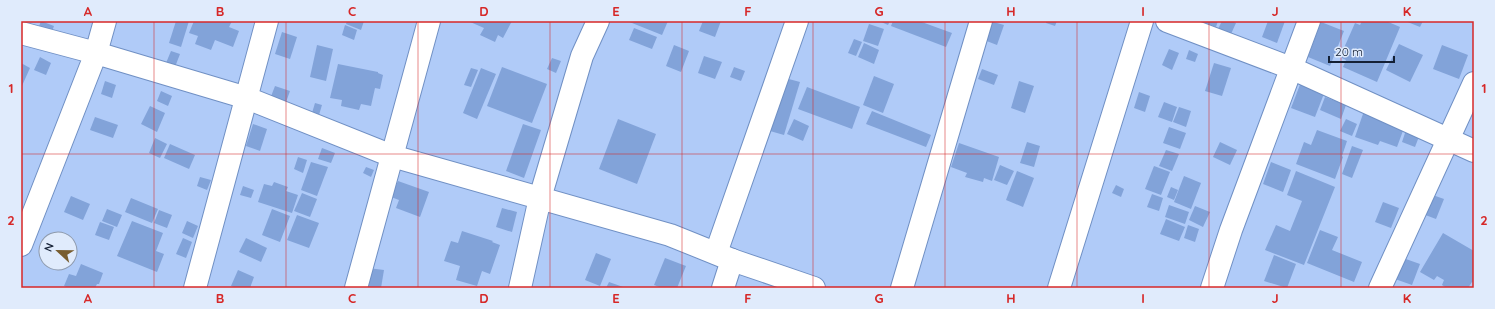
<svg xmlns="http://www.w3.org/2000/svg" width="1495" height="309" viewBox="0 0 1495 309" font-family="Quicksand,sans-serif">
<rect width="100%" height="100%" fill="#b0cbf8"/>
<g fill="#82a3d9">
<path d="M41,21l13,5 -3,8 -13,-5z"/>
<path d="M176,21h13l-8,26 -12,-4z"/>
<path d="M194,21h38l-3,6 10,4 -6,16 -18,-7 -4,10 -16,-6 3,-8 -9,-3z"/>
<path d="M347,21h17l-3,9 -15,-6z"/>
<path d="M468,21h44l-9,17 -5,-3 -3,7 -15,-7 4,-7z"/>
<path d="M627,21h41l-6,14z"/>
<path d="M703,21h18l-6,16 -16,-6z"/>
<path d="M879,21h11l-2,4z"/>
<path d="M893,21h26l33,12 -6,14 -55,-21z"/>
<path d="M990,21l14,4 -7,20 -13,-5z"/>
<path d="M1046,21h11l-2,5 -9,-3z"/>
<path d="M1200,21h18l-2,6z"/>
<path d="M1222,21h9l5,2 -5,11 -13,-5z"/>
<path d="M1268,21h17l-8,22 -15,-6z"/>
<path d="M1362,21h24l14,6 -23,55 -34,-15 3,-7 -6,-3 15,-34 5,2z"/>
<path d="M1405,21h18l-3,6z"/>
<path d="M1321,22l23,9 -14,35 -22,-9z"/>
<path d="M869,24l15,5 -6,17 -15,-5z"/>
<path d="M345,25l12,5 -3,10 -12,-5z"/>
<path d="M634,28l23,9 -5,12 -23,-9z"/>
<path d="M282,32l15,5 -7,22 -15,-5z"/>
<path d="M854,39l8,3 -6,14 -8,-3z"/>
<path d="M864,43l15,7 -5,14 -16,-7z"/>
<path d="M1399,44l24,11 -13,27 -24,-12z"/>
<path d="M317,45l16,4 -7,32 -16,-4z"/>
<path d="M674,45l15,6 -8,21 -15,-6z"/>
<path d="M1442,45l26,10 -9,24 -26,-10z"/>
<path d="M1169,49l10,4 -7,17 -10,-5z"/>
<path d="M1189,50l9,4 -3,8 -9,-3z"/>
<path d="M171,51l9,3 -5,13 -9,-4z"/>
<path d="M704,56l18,6 -7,17 -17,-6z"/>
<path d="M40,57l11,6 -5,12 -12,-5z"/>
<path d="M552,58l9,3 -5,12 -9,-4z"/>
<path d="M21,63l9,5 -9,20z"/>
<path d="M1214,63l17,5 -9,28 -17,-5z"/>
<path d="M338,64l40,8v1l5,2 -3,14 -5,-1 -4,18 -10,-2 -2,6 -18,-4 1,-6 -12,-2z"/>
<path d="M502,67l45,17 -15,39 -45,-17z"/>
<path d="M734,67l11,4 -4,10 -11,-4z"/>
<path d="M471,68l7,2 -7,17 -7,-2z"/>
<path d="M481,68l15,6 -19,45 -14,-6z"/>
<path d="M982,69l16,6 -4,10 -16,-6z"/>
<path d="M874,76l20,8 -11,29 -20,-8z"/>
<path d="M785,78l15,4 -16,53 -14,-4z"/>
<path d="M105,81l11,4 -4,13 -11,-4z"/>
<path d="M1019,81l15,5 -9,27 -14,-5z"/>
<path d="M1301,82l24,9 -10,26 -24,-9z"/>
<path d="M275,86l15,5 -5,14 -15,-6z"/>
<path d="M807,87l53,20 -8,22 -54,-20z"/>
<path d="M161,91l11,5 -4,10 -11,-5z"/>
<path d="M1139,92l11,4 -5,16 -11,-4z"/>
<path d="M1325,97l21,8 -5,14 -21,-9z"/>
<path d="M1164,102l13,5 -5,15 -14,-5z"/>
<path d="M315,103l7,2 -3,10 -7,-2z"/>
<path d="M150,106l15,7 -8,19 -16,-8z"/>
<path d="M1179,107l12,4 -5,16 -13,-5z"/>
<path d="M872,111l59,24 -5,12 -60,-23z"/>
<path d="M1364,111l40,17 -7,19 -17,-6 -2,4 -23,-8z"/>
<path d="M95,117l23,8 -5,13 -23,-8z"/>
<path d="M618,119l38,15 -19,50 -38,-15z"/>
<path d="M794,119l15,7 -6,15 -16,-7z"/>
<path d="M1346,119l11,5 -5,12 -12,-5z"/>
<path d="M253,124l14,5 -7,22 -14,-5z"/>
<path d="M523,124l18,6 -17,48 -18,-7z"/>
<path d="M1169,127l17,6 -6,16 -17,-6z"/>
<path d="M1317,130l30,11 -5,15 1,1 -8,22 -39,-15 8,-22 7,3z"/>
<path d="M1406,130l14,4 -5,13 -13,-5z"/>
<path d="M155,138l12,6 -7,14 -11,-5z"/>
<path d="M1027,142l13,4 -6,21 -14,-4z"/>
<path d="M1220,142l17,8 -7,15 -17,-8z"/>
<path d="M959,143l40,14 -7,24 -8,-3 -1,4 -18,-5 2,-4 -16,-6z"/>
<path d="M170,144l25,11 -6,14 -25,-11z"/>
<path d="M1352,146l11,4 -11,28 -10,-4z"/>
<path d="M322,148l13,5 -4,10 -13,-4z"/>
<path d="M1166,150l13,4 -7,17 -13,-5z"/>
<path d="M298,157l9,3 -4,13 -9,-4z"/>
<path d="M311,162l17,5 -11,29 -16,-6z"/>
<path d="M1271,162l20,8 -8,22 -20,-8z"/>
<path d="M1000,165l14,6 -7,14 -13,-5z"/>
<path d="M1154,166l16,6 -9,23 -16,-6z"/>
<path d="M366,167l8,3 -3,7 -8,-4z"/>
<path d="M1017,171l17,7 -11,29 -17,-7z"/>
<path d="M1296,171l39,16 -31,78 -39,-15 11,-25 14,6 12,-30 -15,-6z"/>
<path d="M1184,176l17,7 -10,26 -17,-7z"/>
<path d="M200,177l11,3 -4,10 -10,-4z"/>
<path d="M398,181l31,11 -9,25 -24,-9 3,-8 -8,-3z"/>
<path d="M274,182l14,5 -2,4 12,4 -6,18 -34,-11 6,-18 8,2z"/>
<path d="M1116,185l8,4 -3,8 -9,-4z"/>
<path d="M243,186l11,4 -3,8 -11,-3z"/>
<path d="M1171,187l7,3 -4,10 -7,-3z"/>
<path d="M302,193l15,6 -7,18 -16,-6z"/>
<path d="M1427,193l17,6 -8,20 -16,-6z"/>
<path d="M1152,194l11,4 -4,13 -12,-4z"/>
<path d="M71,196l19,8 -7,16 -19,-8z"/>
<path d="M131,198l27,11 -6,14 -27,-11z"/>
<path d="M1383,202l16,6 -8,20 -16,-6z"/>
<path d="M1169,205l20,7 -4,12 -20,-7z"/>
<path d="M1195,206l15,6 -7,15 -14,-7z"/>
<path d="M502,208l15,4 -5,20 -16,-5z"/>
<path d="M107,209l15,6 -5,12 -15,-6z"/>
<path d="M272,209l18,7 -10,26 -18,-7z"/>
<path d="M159,210l13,5 -5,13 -13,-5z"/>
<path d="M297,215l22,8 -10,25 -22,-8z"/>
<path d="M1166,219l19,8 -6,14 -19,-7z"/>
<path d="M132,221l31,12 -7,18 8,3 -7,18 -40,-16z"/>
<path d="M187,221l11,5 -5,12 -11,-5z"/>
<path d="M100,222l14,5 -5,13 -14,-5z"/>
<path d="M1188,225l11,4 -4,13 -11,-4z"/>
<path d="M1320,230l18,7 -6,13 30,12 -8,20 -47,-19z"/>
<path d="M462,231l31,10 -1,1 8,3 -10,29 -8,-3 -5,15 -21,-6 4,-14 -16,-5 7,-20 7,2z"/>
<path d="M1443,233l31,18v32l-2,-1 -4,6h-21l-5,-3 2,-5 -7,-4 -3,4 -14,-8z"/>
<path d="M183,238l9,4 -6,16 -10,-4z"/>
<path d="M246,238l21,10 -6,14 -22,-10z"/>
<path d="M596,253l15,6 -11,27 -15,-6z"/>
<path d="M1274,255l22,9 -9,24 -23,-7z"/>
<path d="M665,258l21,8 -9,22h-15l-8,-3z"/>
<path d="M1403,258l17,6 -8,21 -17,-6z"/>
<path d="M81,264l22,9 -4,11h-2l-2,4h-26l-5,-2 5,-12 7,2z"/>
<path d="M368,268l16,2 -3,18h-17z"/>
<path d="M238,270l16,7 -4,11h-13l-6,-2z"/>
<path d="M609,282l17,6h-20z"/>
</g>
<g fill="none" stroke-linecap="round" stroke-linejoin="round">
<g stroke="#7090c4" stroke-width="24">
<g id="minor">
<path d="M1167,21l124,47 183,83"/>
<path d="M21,33l75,20 151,45 145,58 278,79 62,25 82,28"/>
<path d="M21,245l75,-192 9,-32"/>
<path d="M716,253l81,-232"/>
<path d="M195,288l72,-267"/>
<path d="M356,288l73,-267"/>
<path d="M520,288l20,-90 42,-142 16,-35"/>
<path d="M723,288l9,-28"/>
<path d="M902,288l79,-267"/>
<path d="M1059,288l83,-267"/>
<path d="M1212,288l19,-58 78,-209"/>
<path d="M1380,288l94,-205"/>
</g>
</g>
<use href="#minor" stroke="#fff" stroke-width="22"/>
</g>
<path fill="none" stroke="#d62828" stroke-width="1" stroke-opacity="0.55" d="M154,21v267M286,21v267M418,21v267M550,21v267M682,21v267M813,21v267M945,21v267M1077,21v267M1209,21v267M1341,21v267M21,154h1453"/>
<rect width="1495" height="309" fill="none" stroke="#e0ebfc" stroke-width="44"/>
<g transform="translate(58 251) rotate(292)"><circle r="19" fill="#e0ebfc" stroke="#8e9aac"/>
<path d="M0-3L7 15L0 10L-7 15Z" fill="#785d2f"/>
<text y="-6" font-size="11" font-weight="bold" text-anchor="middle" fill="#142035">N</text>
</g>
<path d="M1329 56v6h65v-6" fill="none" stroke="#142035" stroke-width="2"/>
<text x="1335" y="56" font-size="12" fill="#142035" stroke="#e0ebfc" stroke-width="3" paint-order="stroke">20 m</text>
<rect x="22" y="22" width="1451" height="265" fill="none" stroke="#d62828" stroke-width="1.5"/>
<g font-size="13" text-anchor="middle" font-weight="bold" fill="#d62828">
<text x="88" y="16">A</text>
<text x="220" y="16">B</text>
<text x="352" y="16">C</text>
<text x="484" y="16">D</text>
<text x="616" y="16">E</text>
<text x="748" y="16">F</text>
<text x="879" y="16">G</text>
<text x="1011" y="16">H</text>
<text x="1143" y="16">I</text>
<text x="1275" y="16">J</text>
<text x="1407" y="16">K</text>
<text x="11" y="93">1</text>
<text x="1484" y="93">1</text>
<text x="11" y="225">2</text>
<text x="1484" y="225">2</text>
<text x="88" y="303">A</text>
<text x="220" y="303">B</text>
<text x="352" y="303">C</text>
<text x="484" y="303">D</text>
<text x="616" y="303">E</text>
<text x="748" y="303">F</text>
<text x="879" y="303">G</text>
<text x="1011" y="303">H</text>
<text x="1143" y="303">I</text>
<text x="1275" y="303">J</text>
<text x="1407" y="303">K</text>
</g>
</svg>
